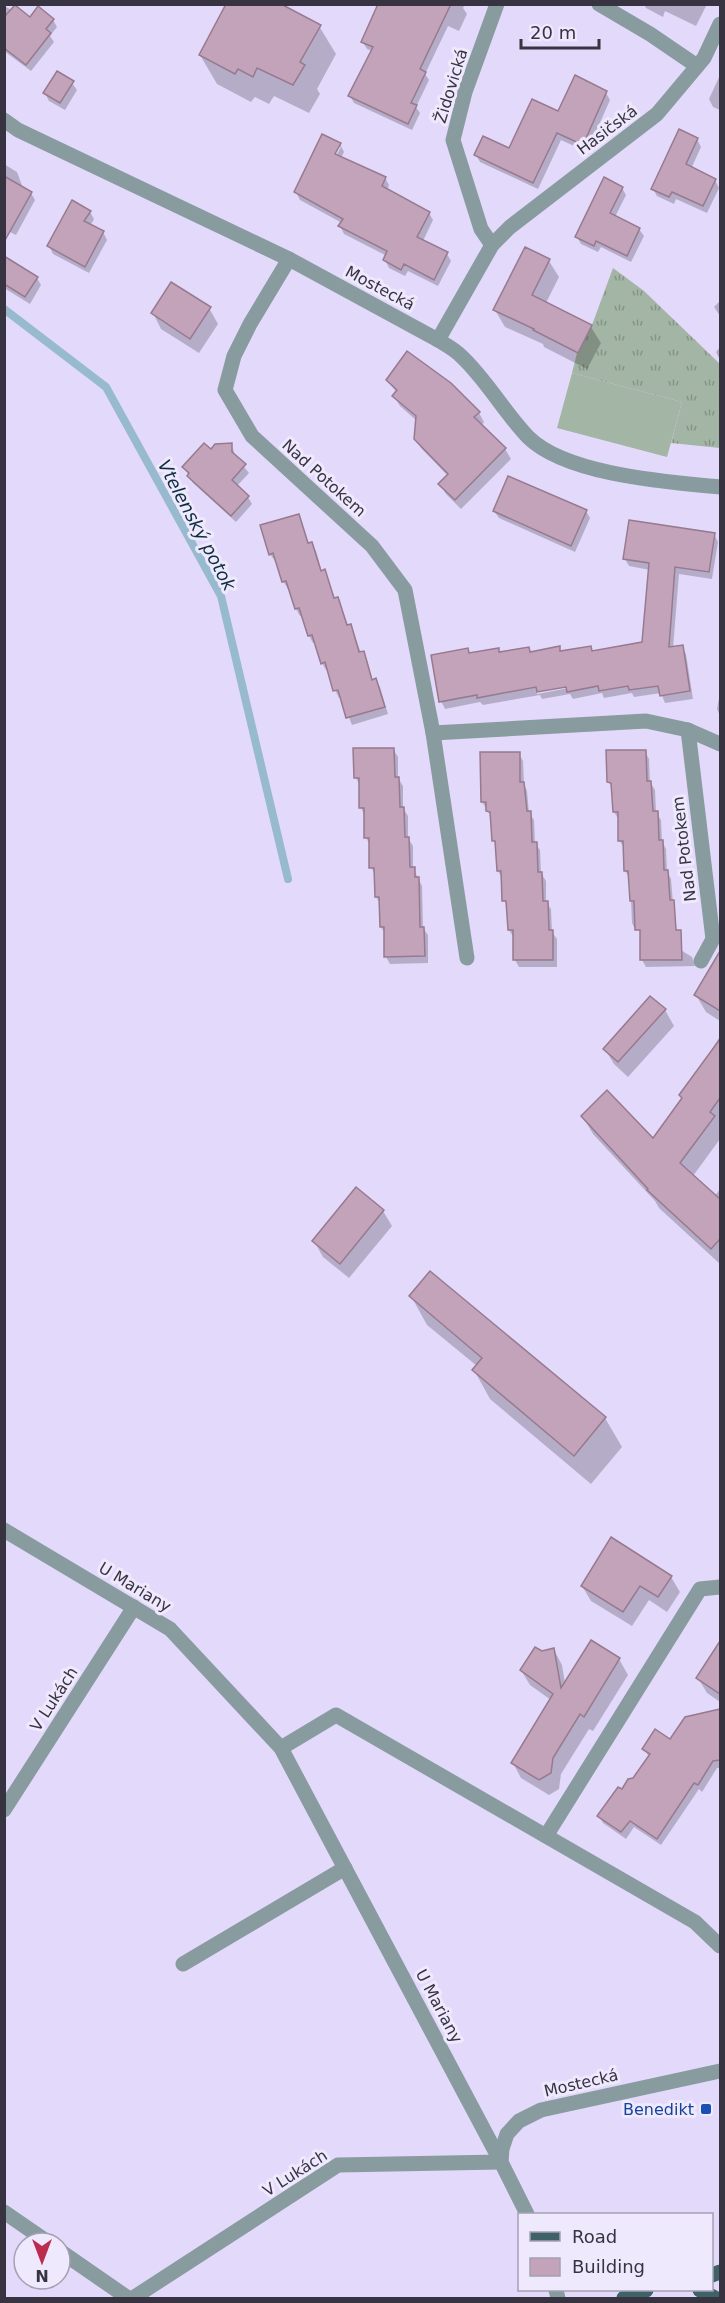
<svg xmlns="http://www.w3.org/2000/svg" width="725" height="2303" viewBox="0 0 725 2303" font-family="'DejaVu Sans',sans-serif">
<defs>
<pattern id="grass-tufts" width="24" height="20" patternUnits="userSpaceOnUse" patternTransform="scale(1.5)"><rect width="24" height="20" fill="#a3b5a4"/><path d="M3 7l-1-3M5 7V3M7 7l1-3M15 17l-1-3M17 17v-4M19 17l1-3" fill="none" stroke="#869487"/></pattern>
</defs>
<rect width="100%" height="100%" fill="#e3d9fb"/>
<path fill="url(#grass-tufts)" d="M613,268l31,23 76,73v84l-49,-5 11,-41 -110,-29 5,-20 15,-28z"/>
<path fill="#a3b5a4" d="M572,373l110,29 -15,55 -110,-29z"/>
<g fill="#0003" fill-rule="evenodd">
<path d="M393,4h72l-2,4 4,6 -8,17 -11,-5 -23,48 4,6 -13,27 4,6 -8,17 -58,-27 -4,-7 22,-45 -5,-2 -5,-8z"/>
<path d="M644,4h63l-11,22 -31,-15 -2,6 -17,-9z"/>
<path d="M4,6l26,13 8,-11 15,12 4,7 -7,9 4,6 -23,29 -27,-20z"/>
<path d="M319,26l17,28 -19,35 3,5 -11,19 -35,-17 -5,8 -14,-7 -4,5 -34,-18 -17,-29z"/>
<path d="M720,75v35l-7,-3 -4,-8z"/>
<path d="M72,83l5,7 -12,20 -16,-9 -4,-8z"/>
<path d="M606,93l4,7 -23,52 -26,-12 -23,49 -58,-27 -4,-7 34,-5 49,-37z"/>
<path d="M322,136l18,8 4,8 -3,6 44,20 4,7 -2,6 42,22 4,7 -10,21 24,13 4,7 -13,25 -30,-15 -3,5 -16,-8 -4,-8 2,-4 -43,-22 -4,-8 2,-3 -42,-23 -4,-8zM338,147h3l-8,14 -3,-1z"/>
<path d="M697,139l4,8 -10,22 24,11 4,8 -12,25 -31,-14 -2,5 -17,-8 -4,-7z"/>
<path d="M4,164l13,8 6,16 8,5 4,7 -19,35 -12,-6z"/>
<path d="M622,188l4,7 -11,22 24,12 5,7 -13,26 -30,-15 -3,5 -17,-8 -4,-7z"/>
<path d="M90,212l4,7 -4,7 13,6 4,8 -18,33 -36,-19 -4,-8z"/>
<path d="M4,257l33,21 4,7 -11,19 -26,-16z"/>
<path d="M549,261l10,16 -13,26 45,24 10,16 -14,26 -43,-22 -1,-3 -38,-17 -10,-17z"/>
<path d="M720,301v15l-6,-9z"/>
<path d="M209,308l9,16 -19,29 -38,-24 -8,-16z"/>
<path d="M720,347v13l-4,-8z"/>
<path d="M387,380l92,33 5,9 -3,4 24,23 6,10 -50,50 -15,-15 -6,-10 8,-8 -27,-28 -6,-10 2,-17 -17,-15 -6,-10 3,-3z"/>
<path d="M231,444l5,13 13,16 -13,14 12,10 4,7 -16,18 -43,-39 -9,-16z"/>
<path d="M494,511h92l4,7 -15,34 -76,-34z"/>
<path d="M298,516l11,29 3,-1 4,7 6,21 2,-1 11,28 2,-1 4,8 7,20 2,-1 4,8 7,20h2l4,7 6,21 3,-1 4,7 8,27 -36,11 -11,-28 -2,1 -4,-8 -6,-20h-3l-4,-7 -6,-21 -3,1 -4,-7 -6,-21 -3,1 -4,-7 -6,-21 -2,1 -5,-8 -6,-20h-2l-5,-7z"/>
<path d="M714,534l4,8 -6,37 -33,-5 -6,74 9,-1 4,7 7,45 -28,4 -4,-10 -27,4 -2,-4 -28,5 -2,-5 -29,6 -3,-5 -28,5 -2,-4 -57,10 -3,-3 -35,7 -4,-8 27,-51 2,4 28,-4 2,4 31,-1 28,-5 2,4 29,-5 3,5 50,-9 7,-73 -21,-4 -4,-7zM574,684v3l-37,7v-3z"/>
<path d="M720,693v23l-3,-7z"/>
<path d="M393,749l5,8v21l5,8v22l5,8v22l5,8v22l9,18 1,42 5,7v28l-38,1 -4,-7v-22l-5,-8v-22l-5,-8v-21l-5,-9v-21l-5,-8 -1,-22 -4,-8 -1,-22 -4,-8z"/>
<path d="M645,752l4,7 1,23 5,8 1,22 5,8 1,21 4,8 1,22 4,8 3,37 -39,13 -3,-6 -2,-45 -5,-7 -1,-23 -4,-7 -1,-21 -5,-8 -1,-23 -4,-7z"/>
<path d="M519,754l4,7 1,23 3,7 2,22 5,7 1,23 5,7 1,23 5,8v21l5,7 1,23 5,7v28h-38l-4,-7 -1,-22 -5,-8 -1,-23 -4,-7 -2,-22 -4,-7 -6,-53 -10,-16z"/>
<path d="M642,926l50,31 3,9 -49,1 -4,-7z"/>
<path d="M711,969l9,6v46l-14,-9 -10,-17z"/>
<path d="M650,998l15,12 9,16 -46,51 -14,-13 -9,-15z"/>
<path d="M720,1036v103l-27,37 22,20 5,-7v75l-61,-56 -4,-7 -62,-67 -10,-17 70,23 30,-42z"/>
<path d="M383,1211l9,15 -43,52 -26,-21 -9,-16z"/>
<path d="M411,1296l194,122 17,29 -31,37 -101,-85 -16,-29 3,-4 -50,-41z"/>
<path d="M671,1577l9,15 -13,20 -18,-12 -17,26 -41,-25 -9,-15z"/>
<path d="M554,1650l8,15 3,18 54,-24 9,16 -35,56 -4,-2 -28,45 -2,15 -10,6 -28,-17 -8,-15 38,-63 -21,-15 -9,-15 20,-17z"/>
<path d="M711,1658l9,6v38l-13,-9 -9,-15z"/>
<path d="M720,1710v58h-3l-15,24 -3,-3 -38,56 -27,-18 -8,12 -23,-16 -4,-7 35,-37 15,-22 -5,-8 27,-8 15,-22z"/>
</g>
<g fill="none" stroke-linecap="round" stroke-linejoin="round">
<path stroke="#97bacf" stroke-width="8" d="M4,309l102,78 115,209 67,283"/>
</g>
<g fill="#c3a3ba" stroke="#977a8f" stroke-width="1.5">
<path d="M226,4h55l40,21 -21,37 5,3 -12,20 -36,-17 -4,9 -15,-8 -3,5 -36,-19z"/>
<path d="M378,4h73l-31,65 6,3 -15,31 6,2 -9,19 -60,-28 25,-49 -12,-5z"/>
<path d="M15,5l15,12 8,-11 16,13 -8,10 5,4 -25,32 -22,-17v-31z"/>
<path d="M57,71l17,10 -14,22 -17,-10z"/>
<path d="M575,75l32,16 -24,54 -26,-12 -24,50 -59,-28 9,-19 26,12 23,-49 26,12z"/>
<path d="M679,129l19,9 -12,26 30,15 -13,27 -31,-14 -3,5 -18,-8z"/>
<path d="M322,134l19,9 -6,11 51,23 -4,9 48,26 -13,25 31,15 -14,28 -30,-16 -3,6 -18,-10 4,-9 -49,-25 5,-7 -49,-27z"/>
<path d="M4,176l28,16 -28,50z"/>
<path d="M604,177l19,10 -13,26 30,15 -13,28 -31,-15 -2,5 -19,-9z"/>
<path d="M72,200l19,11 -7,10 20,10 -19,36 -38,-21z"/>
<path d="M525,247l25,12 -18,36 60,30 -14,28 -45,-23 1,-1 -41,-19z"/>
<path d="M4,256l34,21 -13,20 -21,-13z"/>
<path d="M171,282l40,25 -21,32 -39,-26z"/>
<path d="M407,351l44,32 29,29 -6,5 32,31 -51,52 -17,-16 10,-10 -34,-35 2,-23 -24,-20 5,-6 -11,-10z"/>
<path d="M204,443l7,6 4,-5 17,-1v9l14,12 -14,16 17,16 -18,20 -44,-40 2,-3 -7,-6z"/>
<path d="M508,476l79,34 -16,36 -78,-35z"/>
<path d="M299,514l9,29 4,-1 9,29 4,-2 9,29 4,-1 9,28 4,-1 8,28 5,-1 8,29 4,-2 9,29 -39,11 -8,-28 -5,1 -8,-29 -4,2 -9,-29 -4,1 -9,-28 -4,1 -9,-28 -4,1 -9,-29 -4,2 -9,-30z"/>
<path d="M629,520l86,13 -6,39 -34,-5 -6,80 14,-2 7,46 -30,5 -2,-10 -29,4 -1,-4 -29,5 -1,-5 -31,6 -1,-5 -29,5 -1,-5 -59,11v-3l-38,7 -8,-47 37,-7 1,5 30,-5v4l30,-5 1,5 30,-6v5l31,-5 1,5 50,-9 7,-79 -26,-4z"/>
<path d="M353,748h41l1,29h4l1,30h4l1,30h4l1,30h5v10h4l1,50h4l1,29 -41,1v-30h-4l-1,-30h-4l-1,-29h-5v-30h-5v-30h-5v-30h-5z"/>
<path d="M606,750h40l1,31h4l2,30h5l1,29h4l1,30h4l2,30h4l2,30h5l1,30h-42v-30h-5l-1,-29h-4l-2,-30h-4l-1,-30h-5v-29h-5l-2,-29 -4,-1z"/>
<path d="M480,752h40v30h4l3,29h4l1,31h5l1,30h4l1,29h5l1,29h4v30h-40v-30h-5l-2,-29h-4l-1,-30h-4l-2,-30h-3l-2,-29 -4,-1v-9h-5z"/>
<path d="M720,951v60l-26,-16z"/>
<path d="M650,996l16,13 -48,53 -15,-13z"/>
<path d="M720,1039v59l-10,14 5,4 -35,47 40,36v40l-9,10 -64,-59 1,-1 -67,-73 26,-26 46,48 29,-40 -3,-3z"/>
<path d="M356,1187l28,23 -44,54 -28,-23z"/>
<path d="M430,1271l176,146 -32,39 -102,-86 10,-12 -73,-62z"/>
<path d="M611,1537l61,39 -14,21 -18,-11 -17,26 -42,-26z"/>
<path d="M591,1640l29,18 -36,59 -4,-3 -27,44 -2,15 -12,7 -28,-17 42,-69 -33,-24 15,-23 7,4 12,-3 7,40z"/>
<path d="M720,1641v53l-24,-16z"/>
<path d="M720,1709v51l-7,1 -15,24 -4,-2 -37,56 -27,-18 -9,11 -24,-16 21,-29 4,2 6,-10 5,-1 17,-24 -8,-5 13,-20 15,10 15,-22z"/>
</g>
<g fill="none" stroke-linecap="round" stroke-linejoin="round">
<g stroke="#889b9f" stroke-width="15">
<path d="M599,4l51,30 47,32"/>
<path d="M4,120l14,10 271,129 149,81c8,5 16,9 23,16 25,23 43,56 67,81 38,38 140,45 192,50"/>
<path d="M492,245l-11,-16 -28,-89 12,-48 32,-88"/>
<path d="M289,259l-39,65 -16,32 -9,34 27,46 120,110 33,44 28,143 34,225"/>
<path d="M438,340l54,-95 18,-18 147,-113 47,-56 16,-34"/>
<path d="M688,730l25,209 -12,22"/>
<path d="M433,733l213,-12 42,9 32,14"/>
<path d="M4,1530l166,99 111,119 55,-33 359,207 25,24"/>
<path d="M4,1810l130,-203"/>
<path d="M546,1836l154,-247 20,-2"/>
<path d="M183,1964l162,-96"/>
<path d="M4,2212l45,31"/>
<path d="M527,2214l-26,-52 1,-13 5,-15 12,-13 22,-11 179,-39"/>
<path d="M60,2251l68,47"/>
<path d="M556,2290l2,8"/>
<path d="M133,2298l205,-133 163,-3 -220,-414"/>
</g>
<g stroke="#3f6269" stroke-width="15">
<path d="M712,2275l8,-3"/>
<path d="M700,2290l15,8"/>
<path d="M624,2298l22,-8"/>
</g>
</g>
<rect fill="#1a4fb4" stroke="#eee9fd" stroke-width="2" x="700" y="2103" width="12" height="12" rx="3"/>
<g text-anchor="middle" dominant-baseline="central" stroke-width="6" stroke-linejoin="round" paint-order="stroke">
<g font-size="16" fill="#373341" stroke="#eee9fd">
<text transform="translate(451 86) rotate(-73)">Židovická</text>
<text transform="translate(607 130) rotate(-37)">Hasičská</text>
<text transform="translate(380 288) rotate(28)">Mostecká</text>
<text transform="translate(324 478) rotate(42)">Nad Potokem</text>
<text transform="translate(684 849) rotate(-97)">Nad Potokem</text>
<text transform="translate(135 1587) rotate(31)">U Mariany</text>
<text transform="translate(54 1699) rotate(-57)">V Lukách</text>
<text transform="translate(439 2006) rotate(62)">U Mariany</text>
<text transform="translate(581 2083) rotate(-13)">Mostecká</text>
<text transform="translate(295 2173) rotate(-32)">V Lukách</text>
</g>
<g font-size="16" fill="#164399" stroke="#eee9fd" text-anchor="end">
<text x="694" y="2109">Benedikt</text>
</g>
<g font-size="18" font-style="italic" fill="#0e2d3e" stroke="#eee9fd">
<text transform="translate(197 525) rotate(62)">Vtelenský potok</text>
</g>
</g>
<rect width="725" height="2303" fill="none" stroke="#373341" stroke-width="12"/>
<rect x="518" y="2213" width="195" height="78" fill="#eee9fd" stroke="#a5a0b2" stroke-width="1.5"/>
<rect x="530" y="2232" width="30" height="9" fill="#3f6269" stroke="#a5a0b2" stroke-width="1.5"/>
<text x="572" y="2243" font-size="18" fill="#373341">Road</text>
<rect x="530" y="2258" width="30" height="18" fill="#c3a3ba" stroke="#a5a0b2" stroke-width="1.5"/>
<text x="572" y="2273" font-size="18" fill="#373341">Building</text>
<g transform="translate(42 2261) rotate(180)"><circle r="28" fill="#eee9fd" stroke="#a5a0b2" stroke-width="1.5"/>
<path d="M0-4.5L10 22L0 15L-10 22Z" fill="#bc2c4e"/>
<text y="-9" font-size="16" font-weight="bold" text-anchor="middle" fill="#373341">N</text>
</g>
<path d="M521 39v9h78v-9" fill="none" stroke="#373341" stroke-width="3"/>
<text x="530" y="39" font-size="18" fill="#373341" stroke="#eee9fd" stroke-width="4.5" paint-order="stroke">20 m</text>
</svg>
